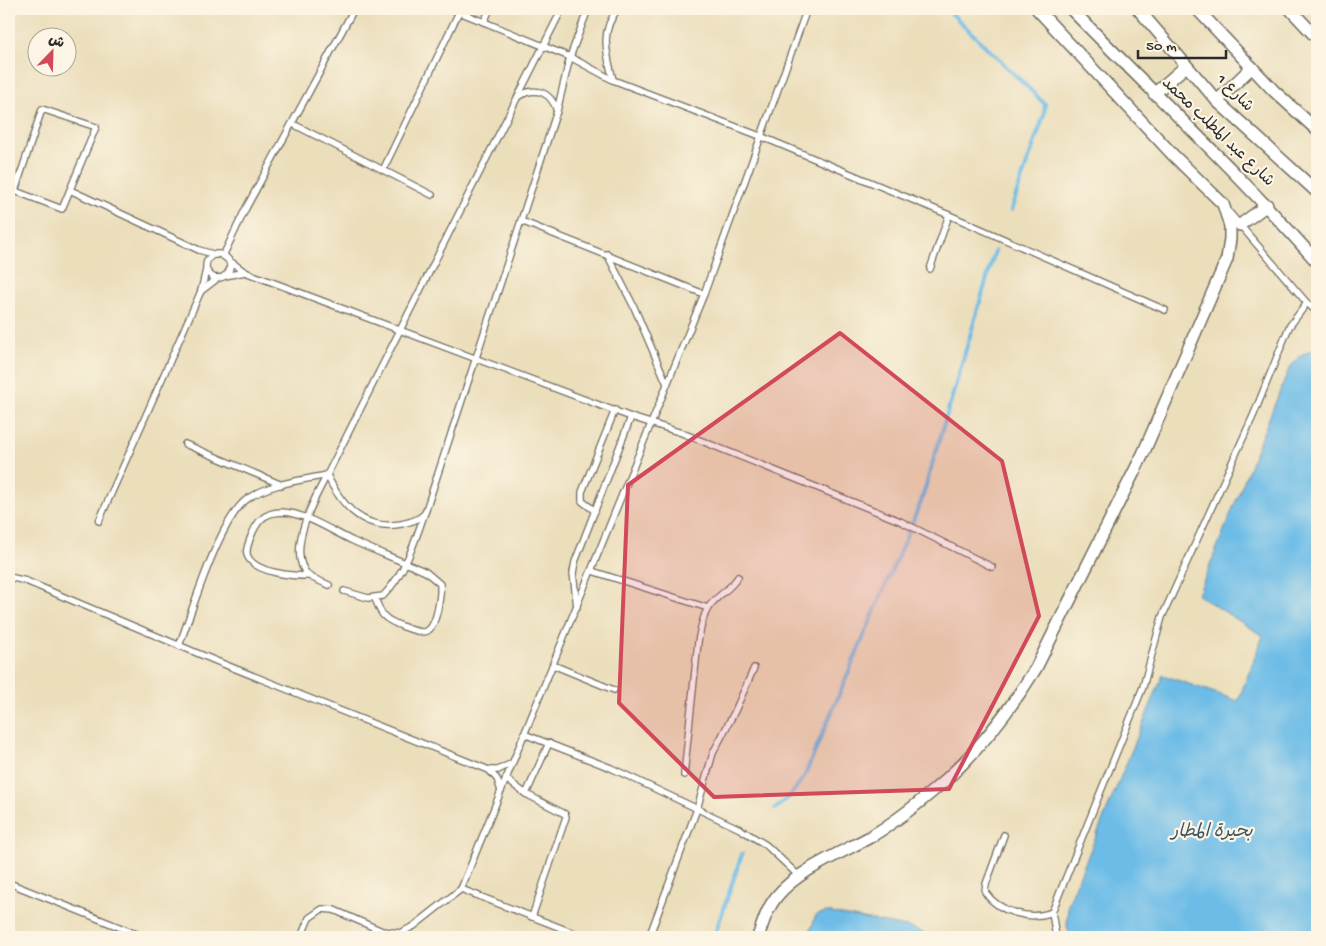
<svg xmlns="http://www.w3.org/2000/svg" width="1326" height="946" viewBox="0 0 1326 946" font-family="'Gochi Hand','Playpen Sans Arabic',sans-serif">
<rect width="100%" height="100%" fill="#fcf5e5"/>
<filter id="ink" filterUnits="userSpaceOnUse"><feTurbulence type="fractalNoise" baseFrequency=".02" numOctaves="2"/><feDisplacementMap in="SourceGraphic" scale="10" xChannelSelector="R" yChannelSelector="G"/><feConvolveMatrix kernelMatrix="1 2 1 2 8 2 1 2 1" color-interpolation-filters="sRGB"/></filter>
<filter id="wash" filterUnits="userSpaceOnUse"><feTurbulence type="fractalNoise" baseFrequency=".0096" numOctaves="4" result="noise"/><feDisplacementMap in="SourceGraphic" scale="20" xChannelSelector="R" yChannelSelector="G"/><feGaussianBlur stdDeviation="1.12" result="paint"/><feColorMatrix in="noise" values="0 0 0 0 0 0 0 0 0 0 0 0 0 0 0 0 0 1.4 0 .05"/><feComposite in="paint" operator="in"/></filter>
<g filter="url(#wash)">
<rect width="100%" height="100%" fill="#ebdebb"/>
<g fill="#6cbce7" stroke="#4c7489">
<path d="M1317,349v588h-247l-3,-11 1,-22 95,-229 75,26 25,-65 -65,-41 90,-224c8,-13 14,-18 29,-22z"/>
<path d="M826,912l86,16 20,9h-124l8,-22z"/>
</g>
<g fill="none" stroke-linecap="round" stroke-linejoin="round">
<g stroke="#6cbce7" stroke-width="4">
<path d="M947,9l98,95 -1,11 -33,95"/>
<path d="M775,809l15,-13 14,-19 117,-275 74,-251"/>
<path d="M714,937l28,-83"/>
</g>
</g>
</g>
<g filter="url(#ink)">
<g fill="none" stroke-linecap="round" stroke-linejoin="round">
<g stroke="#6e6a5d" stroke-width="8">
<g id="lane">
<path d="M354,9l-108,199 -23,48 22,16 386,145 51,16 218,88 92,46"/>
<path d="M452,9l118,48 43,23 147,56 189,79 216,95"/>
<path d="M562,9l-235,466c15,32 37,56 74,49 9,-2 18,-4 24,-11l132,-402 13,-54 18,-48"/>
<path d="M484,22l6,-13"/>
<path d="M613,80c-6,-26 -14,-48 5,-71"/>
<path d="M519,96c17,-10 32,-4 38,15"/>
<path d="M42,109l54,18 -34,82 -47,-18z"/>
<path d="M293,124l139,71"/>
<path d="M383,170l76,-158"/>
<path d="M70,190l129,60 17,5"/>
<path d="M1229,212l78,91 10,9"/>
<path d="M521,221l183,73"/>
<path d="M607,254l27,53 33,77"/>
<circle cx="218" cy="266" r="12"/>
<path d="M930,269l19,-54"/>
<path d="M225,276l20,-4"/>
<path d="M201,291l17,-13"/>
<path d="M185,444l97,41"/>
<path d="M327,475c-12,22 -42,77 -19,100 4,4 15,7 21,10"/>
<path d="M595,511l-13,-10v-9l33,-82"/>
<path d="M99,521l102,-230 5,-21"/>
<path d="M592,571l116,37"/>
<path d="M308,576c-15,0 -52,-3 -60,-19 -3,-6 0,-12 2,-18 6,-16 13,-27 32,-27 23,1 50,19 71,29 24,11 49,20 73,31l14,12c1,10 -3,42 -13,47 -7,4 -38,-9 -43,-15 -5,-5 -6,-12 -9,-17"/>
<path d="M9,577l17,4 190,80 273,109 8,9 4,12"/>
<path d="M344,591l24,7 15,-2c21,-21 32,-54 41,-81"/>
<path d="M577,607l-4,-34 2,-11 56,-145"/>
<path d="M179,646c13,-35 40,-125 67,-146 20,-16 57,-20 81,-25"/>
<path d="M553,665l61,25"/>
<path d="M524,734l87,34 129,61 26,16 34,32"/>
<path d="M489,770h9l14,-7"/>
<path d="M684,775l14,-133c2,-11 4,-24 10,-34 8,-12 22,-18 30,-31"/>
<path d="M506,779l20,15 39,20 1,3 -34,100"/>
<path d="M526,794l23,-51"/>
<path d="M1004,835l-18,49 -1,8c13,20 45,29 67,20"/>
<path d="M9,883l135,54"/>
<path d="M461,889l123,48"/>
<path d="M301,937l8,-19 13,-9 12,1 48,21 18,2 14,-7 47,-37 243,-595 103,-285"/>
<path d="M649,937l48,-128 16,-56 22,-42 19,-43"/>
<path d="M1056,937l-4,-25 91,-225 19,-70 92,-203 35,-87 18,-24"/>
</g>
</g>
<g stroke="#6e6a5d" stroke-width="14">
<g id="street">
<path d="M1071,9c82,84 168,164 246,253"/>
<path d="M1138,9l79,92 100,91"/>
<path d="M1197,9l77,82 43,39"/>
<path d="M1290,9l27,29"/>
<path d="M1154,94l32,-28"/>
<path d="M1217,101l35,-34"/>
<path d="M1240,225l27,-20"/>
<path d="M758,937c5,-14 9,-29 19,-41 20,-25 64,-43 93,-59 22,-13 44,-30 64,-47 41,-34 74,-77 102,-122l107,-214 84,-195 3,-20v-13l-7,-22 -50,-49 -136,-146"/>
</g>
</g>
<use href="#lane" stroke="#fff" stroke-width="5.5"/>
<use href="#street" stroke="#fff" stroke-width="11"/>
</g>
</g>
<path fill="#d1495b" fill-opacity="0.2" stroke="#d1495b" stroke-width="4" stroke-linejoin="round" d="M840,333l162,128 37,155 -90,173 -235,8 -95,-94 9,-218z"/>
<g text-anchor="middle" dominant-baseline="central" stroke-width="4.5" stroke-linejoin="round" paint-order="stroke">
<g font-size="16" fill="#2b2b2b" stroke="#fcf5e5">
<text transform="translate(1234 94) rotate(46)">شارع 1</text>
<text transform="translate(1217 133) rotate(44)">شارع عبد المطلب محمد</text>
</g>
<g font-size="18" font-style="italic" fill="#3e5663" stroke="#fcf5e5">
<text x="1212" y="832">بحيرة المطار</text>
</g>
</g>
<rect width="1326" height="946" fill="none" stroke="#fcf5e5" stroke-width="30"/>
<g transform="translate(52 52) rotate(23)"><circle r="24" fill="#fcf5e5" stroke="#a8a49b"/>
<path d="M0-4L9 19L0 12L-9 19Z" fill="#d1495b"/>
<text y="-8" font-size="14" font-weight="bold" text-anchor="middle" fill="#2b2b2b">ش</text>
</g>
<path d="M1138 50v8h88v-8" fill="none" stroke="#2b2b2b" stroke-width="2.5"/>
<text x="1146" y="50" font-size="15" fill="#2b2b2b" stroke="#fcf5e5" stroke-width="4" paint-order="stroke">50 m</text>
</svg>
